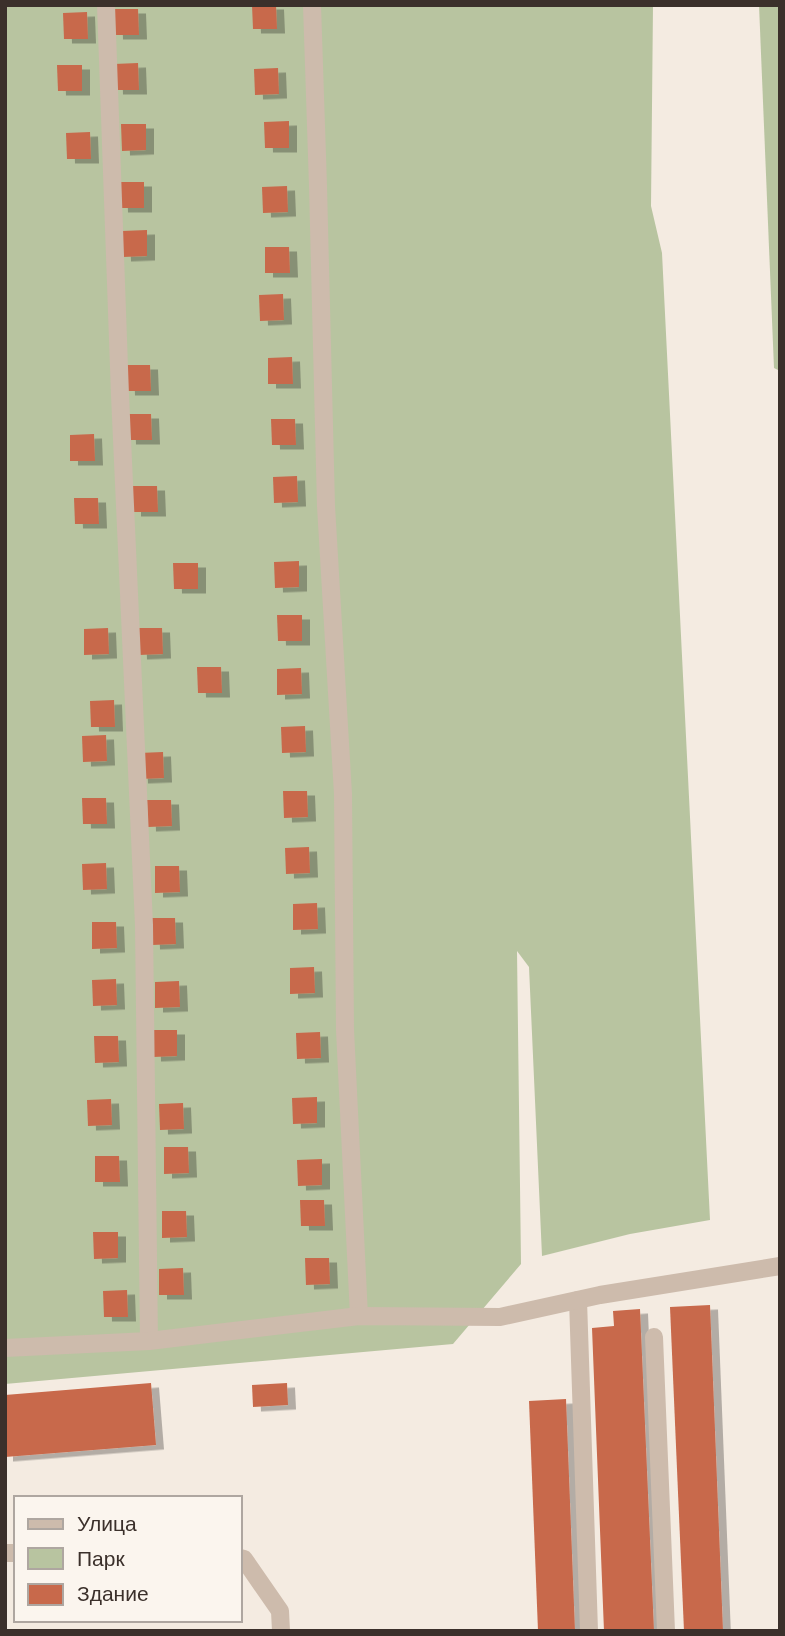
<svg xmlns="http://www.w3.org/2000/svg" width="785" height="1636" viewBox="0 0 785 1636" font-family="'Work Sans',sans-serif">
<defs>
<filter id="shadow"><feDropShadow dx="8" dy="4.5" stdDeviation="0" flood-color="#0004"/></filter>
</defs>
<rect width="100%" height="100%" fill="#f4ebe1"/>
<g fill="#b8c4a0">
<path d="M5,5h648l-2,201 11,47 48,967 -80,14 -88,22 -13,-289 -12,-16 4,313 -68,80 -448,40z"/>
<path d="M759,5h21v366l-6,-3z"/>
</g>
<g fill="#c8694b" filter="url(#shadow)">
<path d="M252,5h24l1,24h-24z"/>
<path d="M114,9h24l1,26h-24z"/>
<path d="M87,12l1,27h-24l-1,-26z"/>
<path d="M138,63l1,27h-24l-1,-26z"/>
<path d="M57,65h25v26h-24z"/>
<path d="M278,68l1,26 -24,1 -1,-26z"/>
<path d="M289,121v27h-24l-1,-26z"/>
<path d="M121,124h25v26l-24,1z"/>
<path d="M90,132l1,27h-24l-1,-26z"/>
<path d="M119,182h25v26h-24z"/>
<path d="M287,186l1,26 -25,1 -1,-26z"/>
<path d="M147,230v26l-24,1 -1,-26z"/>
<path d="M265,247h24l1,26h-25z"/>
<path d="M283,294l1,26 -24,1 -1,-26z"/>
<path d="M292,357l1,27h-25v-26z"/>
<path d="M126,365h24l1,26h-24z"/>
<path d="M127,414h24l1,26h-24z"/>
<path d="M271,419h24l1,26h-24z"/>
<path d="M94,434l1,27h-25v-26z"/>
<path d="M297,476l1,26 -24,1 -1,-26z"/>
<path d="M133,486h24l1,26h-25z"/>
<path d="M74,498h24l1,26h-24z"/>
<path d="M299,561v26l-24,1 -1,-26z"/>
<path d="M173,563h25v26h-24z"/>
<path d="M277,615h25v26h-24z"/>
<path d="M108,628l1,26 -25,1v-26z"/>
<path d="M138,628h24l1,26 -24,1z"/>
<path d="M197,667h24l1,26h-24z"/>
<path d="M301,668l1,26 -25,1v-26z"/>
<path d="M114,700l1,27h-24l-1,-26z"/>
<path d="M305,726l1,26 -24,1 -1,-26z"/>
<path d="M106,735l1,26 -24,1 -1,-26z"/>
<path d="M163,752l1,26 -24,1 -1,-26z"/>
<path d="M283,791h24l1,26 -24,1z"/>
<path d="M82,798h24l1,26h-24z"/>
<path d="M147,800h24l1,26 -24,1z"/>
<path d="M309,847l1,26 -24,1 -1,-26z"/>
<path d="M106,863l1,26 -24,1 -1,-26z"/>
<path d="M155,866h24l1,26 -25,1z"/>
<path d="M317,903l1,26 -25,1v-26z"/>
<path d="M151,918h24l1,26 -24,1z"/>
<path d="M92,922h24l1,26 -25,1z"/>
<path d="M314,967l1,26 -25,1v-26z"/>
<path d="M116,979l1,26 -24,1 -1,-26z"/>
<path d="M179,981l1,26 -25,1v-26z"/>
<path d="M152,1030h25v26l-24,1z"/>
<path d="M320,1032l1,26 -24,1 -1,-26z"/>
<path d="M94,1036h24l1,26 -24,1z"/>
<path d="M317,1097v26l-24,1 -1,-26z"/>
<path d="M111,1099l1,26 -24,1 -1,-26z"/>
<path d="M183,1103l1,26 -24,1 -1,-26z"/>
<path d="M164,1147h24l1,26 -25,1z"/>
<path d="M95,1156h24l1,26h-25z"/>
<path d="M322,1159v26l-24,1 -1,-26z"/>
<path d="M300,1200h24l1,26h-24z"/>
<path d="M162,1211h24l1,26 -25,1z"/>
<path d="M93,1232h25v26l-24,1z"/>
<path d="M305,1258h24l1,26 -24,1z"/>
<path d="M183,1268l1,27h-25v-26z"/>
<path d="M127,1290l1,27h-24l-1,-26z"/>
<path d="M710,1305l13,326h-39l-14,-324z"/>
<path d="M640,1309l14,322h-50l-12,-303 22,-2 -1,-15z"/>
<path d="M151,1383l5,62 -151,12v-62z"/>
<path d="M287,1383l1,22 -35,2 -1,-22z"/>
<path d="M566,1399l9,232h-37l-9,-230z"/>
</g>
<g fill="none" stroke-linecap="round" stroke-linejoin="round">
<g stroke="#cdbbac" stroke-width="18">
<path d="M106,5l14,390 24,530 5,416"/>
<path d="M312,5l6,181 8,320 17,288 2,236 14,286"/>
<path d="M578,1300l11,331"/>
<path d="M654,1337l12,294"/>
<path d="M5,1348l144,-7 210,-25 141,1 100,-22 180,-29"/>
<path d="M5,1553h11"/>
<path d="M240,1558l4,1 36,52 1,20"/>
</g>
</g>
<rect width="785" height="1636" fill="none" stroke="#3b302b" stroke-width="14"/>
<rect x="14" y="1496" width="228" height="126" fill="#fbf5ee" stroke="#aea6a0" stroke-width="2"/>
<rect x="28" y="1519" width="35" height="10" fill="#cdbbac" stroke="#aea6a0" stroke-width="2"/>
<text x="77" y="1531" font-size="21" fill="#3b302b">Улица</text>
<rect x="28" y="1548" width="35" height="21" fill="#b8c4a0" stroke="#aea6a0" stroke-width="2"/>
<text x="77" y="1566" font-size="21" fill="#3b302b">Парк</text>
<rect x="28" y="1584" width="35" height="21" fill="#c8694b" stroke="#aea6a0" stroke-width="2"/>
<text x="77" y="1601" font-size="21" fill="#3b302b">Здание</text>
</svg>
